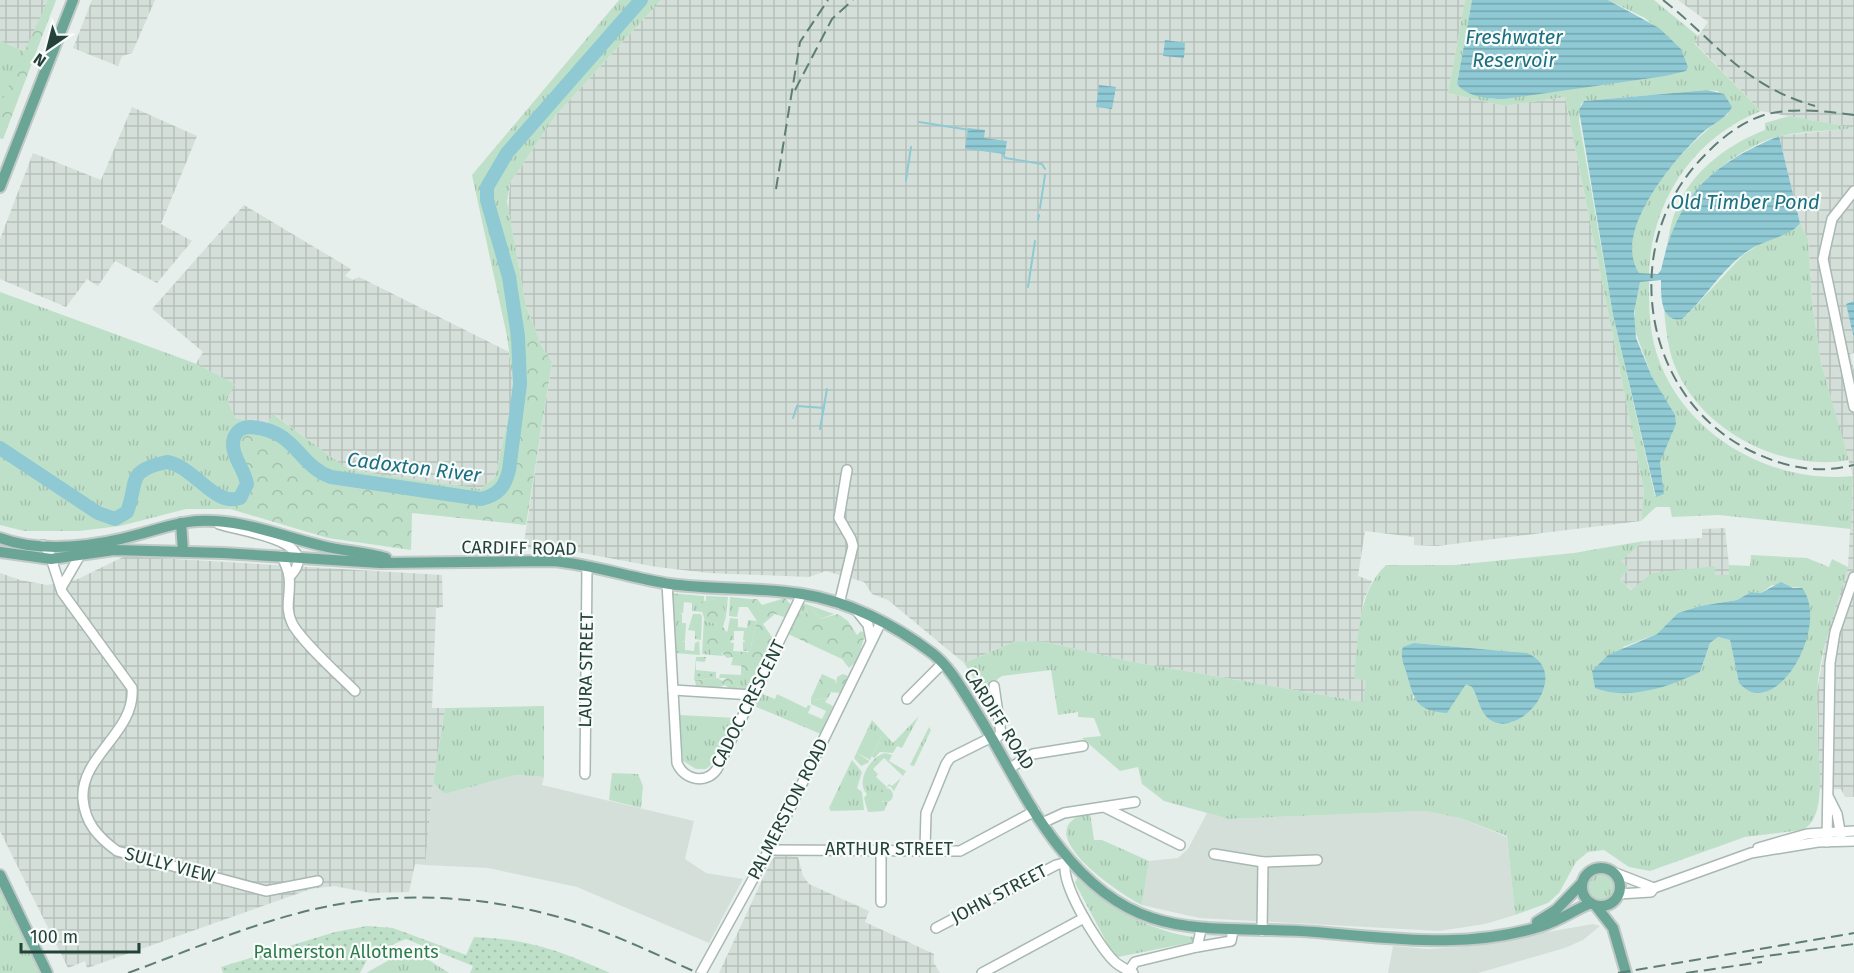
<svg xmlns="http://www.w3.org/2000/svg" width="1854" height="973" viewBox="0 0 1854 973" font-family="'Fira Sans',sans-serif">
<defs>
<pattern id="industrial-grid" width="8" height="8" patternUnits="userSpaceOnUse" patternTransform="scale(1.5)"><rect width="8" height="8" fill="#d4dfda"/><path d="M0 4h8M4 0v8" fill="none" stroke="#b6c1bc"/></pattern>
<pattern id="grass-tufts" width="24" height="20" patternUnits="userSpaceOnUse" patternTransform="scale(1.5)"><rect width="24" height="20" fill="#bfe0c8"/><path d="M3 7l-1-3M5 7V3M7 7l1-3M15 17l-1-3M17 17v-4M19 17l1-3" fill="none" stroke="#a4c1ad"/></pattern>
<pattern id="forest-crowns" width="20" height="18" patternUnits="userSpaceOnUse" patternTransform="scale(1.5)"><rect width="20" height="18" fill="#bfe0c8"/><path d="M2 6a3 3 0 1 1 6 0M12 15a3 3 0 1 1 6 0" fill="none" stroke="#a4c1ad"/></pattern>
<pattern id="garden-dots" width="8" height="8" patternUnits="userSpaceOnUse" patternTransform="scale(1.5)"><rect width="8" height="8" fill="#bfe0c8"/><path d="M2 2h.1M6 6h.1" fill="none" stroke="#a4c1ad" stroke-width="1.8" stroke-linecap="round"/></pattern>
<pattern id="water-rules" width="6" height="5" patternUnits="userSpaceOnUse" patternTransform="scale(1.5)"><rect width="6" height="5" fill="#8ec9d4"/><path d="M0 2.5h6" fill="none" stroke="#74a5ad"/></pattern>
</defs>
<rect width="100%" height="100%" fill="#e6efeb"/>
<g fill="#d4dfda">
<path d="M516,775l28,2 -2,8 152,36 -9,38 21,14 37,6 -34,64 -132,-56 -89,-19 -63,-3 8,-82 12,11z"/>
<path d="M1425,811l35,7 47,19 8,78 -30,9 -46,7 -240,-13 -57,-13 7,-44 29,-3 10,-9 19,-36 22,6z"/>
<path d="M1593,924l7,2 -17,14 -18,8 -87,25h-90l5,-27 35,3 33,-2z"/>
</g>
<g fill="url(#industrial-grid)">
<path d="M0,0h56l-22,55 -34,-14z"/>
<path d="M92,0h63l-23,53 -10,3 -4,10 -45,-18z"/>
<path d="M661,0h804l-17,93 56,13 61,-9 79,394 -3,30 -204,25 -23,-1v-8l-49,-6 -7,45 14,5 -9,21 -9,76 13,2 -4,22 -235,-41 -81,-19 -31,-1 -52,22 -76,-63 -16,-6 -8,-12 -38,-11 -17,6 -100,-4 -52,-6 -91,-17 -6,-5 -12,-1 -6,4 -19,1 29,-187 -11,-17 -15,-39 -18,-98 2,-25 46,-68z"/>
<path d="M1678,0h176v301l-8,3 8,35v14l-4,1 4,16v427h-9l-4,-8h-22l-2,-97 10,-60 21,-65 5,-91 -32,-113 -9,-61 -4,-63 -8,-16 -21,-87 73,-8 -91,-17 -67,-69 14,-20z"/>
<path d="M132,107l65,29 -36,88 31,17 -35,42 -42,-22 -17,25 -11,-7 -21,28 -66,-28v-40l33,-86 68,27z"/>
<path d="M244,205l107,64 -6,7 8,4 6,-3 150,75 5,39 -19,86 -14,12 -133,-19 -74,-56 -7,10 -32,-6 -8,-19 -35,-29 11,-18 -51,-43z"/>
<path d="M1725,528l5,47h-15v-8l-83,23 -12,-11 9,-10 -9,-8 24,-20 58,-3v-9z"/>
<path d="M125,556l317,19 1,32 -7,1 -4,100h13l-12,75 -8,82 -10,-1 -6,28 -38,1 -37,-7 -23,3 -224,79 -2,-7 -17,7 -68,-137v-258l20,7 27,5 31,-6z"/>
<path d="M776,855l22,2 5,19 6,8 60,27 -4,11 69,32v9l6,10h-221l52,-112z"/>
</g>
<g fill="url(#grass-tufts)" fill-rule="evenodd">
<path d="M619,0h42l-105,115 -46,68 -3,19 19,104 -4,20 -5,95 -15,67c-21,20 -139,-6 -171,-11l-14,-8 -22,-22 -62,2c14,30 20,34 -3,60h-44l-66,17 -41,5h-55l-24,-6v-233l194,71 41,21 -8,15 8,19 32,6 6,-10 76,56 132,19 14,-12 19,-86 -7,-55 -35,-161z"/>
<path d="M1465,0h7l-15,84 8,7 28,8 188,-50 -36,-31 -37,-18h46l44,36 -4,7 67,68c-67,26 -110,90 -112,163h-10c-32,-50 51,-135 89,-160l-10,-23 -11,-1 -123,11 -3,3 -2,16 34,195 42,181 9,-2 -4,-32 7,-21 -15,-64 -18,-49 1,-25 5,-22h9c0,27 0,55 11,82 30,76 114,121 193,113l-2,53 -132,-14 -47,2 -2,-10h-14l-15,14 3,-30 -79,-394 -61,9 -56,-13z"/>
<path d="M0,41l34,14 -31,84 -3,-1z"/>
<path d="M1789,116l65,12c-24,3 -50,3 -73,8 -13,2 -27,10 -38,16 -44,26 -63,56 -78,103 4,-18 6,-38 15,-54 17,-34 51,-58 85,-71v-7z"/>
<path d="M1800,223l8,16 4,63 9,61 28,97c-66,12 -144,-27 -172,-89 -9,-19 -11,-41 -13,-62l3,5 20,1 56,-60 18,-12 37,-16z"/>
<path d="M1644,541l-23,20 8,8 -9,10 11,11 21,-17 63,-7v9h14v-10l21,1 1,-11 56,3 22,9 3,-8 16,8c-10,36 -24,70 -29,107 -4,23 -1,47 -1,70 1,23 9,75 -16,86l-57,7 -95,34 -21,-4 -25,-17 -16,2 -12,10 -17,31 -11,10 -33,12 -8,-79 -47,-18 -35,-7 -196,8 -65,-18 -22,-17 -4,-17 -18,4 -38,-33 19,-2 -7,-18 -16,-1v-5l-20,3 -7,-45 -49,6 -20,14 -18,-27 52,-22 31,1 81,19 235,41 3,-21 -12,-3c5,-39 2,-84 32,-113h69l119,-12zM1772,585l30,3 -63,95 -9,-43 -12,-3 -8,6 -10,29 -55,19 -22,-44 34,-13 21,-21 22,-7 37,-6 14,-8 10,1zM1414,643l101,9 30,32c-3,16 -19,34 -35,39l-30,-18 -8,-19 -6,-2 -5,5 -48,9z"/>
<path d="M670,593l34,3v5l-5,1 4,10 -11,-1v-8l-8,-1 -1,11 -4,1h3v9h4l-1,18h-3l3,1v8l9,1 1,-8 4,-2 1,14 -25,-2z"/>
<path d="M706,596l22,1 -2,19 -5,-13 -7,-4 -8,2z"/>
<path d="M730,597l20,2 -2,8h-9l-2,10 -8,-1z"/>
<path d="M803,603l31,11 -14,5 -9,-11h-5l2,5 -10,1z"/>
<path d="M693,614h8l1,3 -1,23 -6,-1v-8l-7,-1z"/>
<path d="M704,618l1,3 12,3 -7,25 11,3 2,4 -21,-2z"/>
<path d="M730,618l8,1v8l9,1 1,-8 9,1 -7,30h-7v-9l3,-1 -3,-1 1,-9h-10v9l-5,1 -2,-8z"/>
<path d="M729,642l5,1 -1,8 14,1 -6,3 6,17 3,18 -12,-2c-3,-11 -9,-9 -19,-10l1,-4 21,1v-9l-10,-1 2,-8z"/>
<path d="M760,693l15,6 2,-5 29,14 2,-3 3,1 -3,7 14,6 4,-8 -15,-7v-6l4,2 13,-2 -3,4 8,4 -12,28 -67,-28z"/>
<path d="M544,706v71l-28,-2 -71,19 -12,-11 12,-75z"/>
<path d="M679,715l58,3 -25,46 -6,5h-10l-13,-8z"/>
<path d="M919,716l-17,32 -5,-2 -4,7 -13,-1 -6,6 -2,-2 10,-21 -25,18 12,8 -1,2 -7,3 -7,-8 18,-38 21,23z"/>
<path d="M929,727l2,3 -17,36 -4,-1z"/>
<path d="M885,753l7,2 -3,6 17,10 -3,5 -19,-18 -11,11 5,5 -2,3 11,10 2,-3 3,2 9,-8 -7,13 -4,-5 -7,3 -1,13h6l-4,9 -16,1 -4,-14 3,-4c-12,-12 3,-37 18,-41z"/>
<path d="M852,760l10,12 -5,16 5,4 2,18 -33,1 -2,-3z"/>
<path d="M612,773l26,1 5,12 -2,22 -32,-8z"/>
<path d="M1090,812l4,28h8l47,21 -7,44c-24,-12 -119,-76 -52,-93z"/>
<circle cx="1600" cy="887" r="14"/>
<path d="M1077,878c7,6 14,13 21,18 28,21 61,36 95,41v5l-75,15 -10,-12 -33,-62z"/>
<path d="M0,889l40,84h-40z"/>
<path d="M410,948l39,25h-82l1,-1z"/>
</g>
<g fill="url(#forest-crowns)">
<path d="M48,0h8l-53,139 -3,-1v-33z"/>
<path d="M526,306l15,39 11,17 -26,163 -114,-12 -1,37 -83,-12 -98,-29 15,-17 2,-8 -14,-42 2,-8 10,-7 21,1 13,6 38,35 14,8 77,12 71,6 11,-3 11,-12 16,-59 5,-95z"/>
<path d="M785,598l7,8 -8,11 -9,-3 -12,10 11,16 -17,42 -7,6 -4,-8 1,-8 -7,-8 1,-9 9,-4 7,-30 -10,-15 3,-7h7l5,6z"/>
<path d="M714,599l8,4 4,13 -3,11 6,8 4,22 -6,1 -6,-6 -9,3 -2,-6 -5,-1 -1,-12 9,-1 4,-11 -12,-3 -6,-19z"/>
<path d="M806,608h5l9,11 18,-5 10,7 9,14 4,-4 4,3 -7,26 -9,8 -7,-9 -56,-26 12,-19 10,-1z"/>
<path d="M822,674l13,6 1,4 1,-7 6,-3 5,2 -8,17 -9,-1 -3,6 -13,2 -4,-2z"/>
<path d="M728,677l8,5 2,6 -4,4 -9,-7 -7,3 -22,-2 -1,-6 22,-2 6,3z"/>
<circle cx="886" cy="795" r="7"/>
</g>
<g fill="url(#garden-dots)">
<path d="M696,657h10l-1,5 -9,-1v9l20,2v6l-22,2z"/>
<path d="M367,926l26,2 73,27 8,-18c55,2 86,14 136,36h-140l3,-7 -67,-27 -36,15 -10,19h-137l-2,-6 114,-35z"/>
</g>
<path fill="#bfe0c8" d="M869,728l13,7 -12,25 -13,-7z"/>
<g fill="url(#water-rules)">
<path d="M1472,0h136l51,28 22,21 7,18 -2,4 -21,5 -161,23c-15,0 -37,-2 -47,-15z"/>
<path d="M1165,40l20,3 -1,15 -21,-2z"/>
<path d="M1099,85l17,2 -4,22 -16,-2z"/>
<path d="M1707,90l17,4 8,13c-6,12 -22,18 -31,27 -29,28 -89,98 -62,139l19,1 3,-4c17,-75 49,-105 118,-134l21,87c-5,11 -37,18 -49,26 -28,17 -45,49 -69,70 -22,4 -21,-24 -21,-39l-21,2 -6,30 2,26 16,39 23,38 1,9 -16,38 4,32 -8,3 -43,-182 -34,-205 5,-9z"/>
<path d="M968,128l17,2 -1,8 23,3 -2,13 -40,-5z"/>
<path d="M1854,301v38l-8,-35z"/>
<path d="M1781,582l12,6h9c26,33 -15,115 -51,104 -4,-2 -9,-6 -12,-9l-9,-43 -12,-3 -8,6 -10,29c-31,15 -72,29 -105,16l-3,-17 16,-16 49,-21 21,-21 22,-7 37,-6 14,-8 10,1z"/>
<path d="M1414,643l113,10c47,20 -7,89 -38,66 -9,-7 -11,-22 -17,-32l-6,-3 -19,29c-32,-2 -33,-14 -41,-42 -3,-8 -6,-16 -3,-24z"/>
</g>
<g fill="none" stroke-linecap="round" stroke-linejoin="round">
<g stroke="#8ec9d4" stroke-width="2">
<path d="M919,122l51,8"/>
<path d="M1003,154l2,4 37,6 3,5"/>
<path d="M906,180l5,-33"/>
<path d="M1040,208l5,-33"/>
<path d="M1038,220l1,-5"/>
<path d="M1028,287l7,-46"/>
<path d="M793,418l4,-12 27,2"/>
<path d="M820,429l7,-40"/>
</g>
<path stroke="#8ec9d4" stroke-width="14" d="M0,448l98,65 17,6 12,-7c12,-31 -2,-41 40,-50 27,4 47,45 73,36l7,-14c-2,-14 -14,-26 -14,-39 0,-10 6,-18 17,-18 47,3 46,37 81,50l150,22c17,-4 24,-12 28,-29l11,-86 -2,-48 -9,-59 -22,-77v-13l20,-34 134,-153"/>
<g stroke="#a8b8b2" stroke-width="12">
<g id="minor">
<path d="M1854,191l-22,28 -9,40 31,148"/>
<path d="M219,524c19,7 104,16 72,51"/>
<path d="M43,545l6,7 13,40 70,96c4,44 -52,68 -49,111 2,24 15,38 34,52l149,40 52,-10"/>
<path d="M281,556c18,29 0,45 11,67 8,17 48,53 63,68"/>
<path d="M667,583l10,180c7,17 29,22 40,6l85,-175"/>
<path d="M61,588l18,-31"/>
<path d="M839,604l14,-58 -2,-7 -12,-21 8,-48"/>
<path d="M856,610l12,15 3,15"/>
<path d="M673,690l80,5"/>
<path d="M907,699l36,-36"/>
<path d="M994,740l7,-6 -7,-48"/>
<path d="M1010,768l23,-14 50,-8"/>
<path d="M585,774l2,-208"/>
<path d="M1829,798l8,16 4,22"/>
<path d="M1104,807l76,38"/>
<path d="M1042,823l22,-10 71,-11"/>
<path d="M1827,842l3,-179 5,-31 19,-55"/>
<path d="M1758,848l49,-14 47,-3"/>
<path d="M881,849v53"/>
<path d="M925,849l1,-36 20,-49 4,-6 42,-21"/>
<path d="M770,850l190,1 75,-40"/>
<path d="M1214,854l49,8 54,-2"/>
<path d="M1067,860c-12,17 32,86 46,100 5,6 13,9 20,13"/>
<path d="M1613,872l41,16"/>
<path d="M1619,894l32,-2 3,-4 97,-35 67,-11 36,-1"/>
<path d="M936,928l120,-63 8,-2"/>
<path d="M1262,931l1,-69"/>
<path d="M1197,947l34,-6 2,-10"/>
<path d="M1129,971l6,-9 62,-15 4,-17"/>
<path d="M701,973l73,-132 107,-219"/>
<path d="M982,973l102,-55"/>
</g>
</g>
<g stroke="#c2cac8" stroke-width="14">
<g id="major">
<path d="M0,187l73,-187"/>
<path d="M181,523l2,28"/>
<path d="M0,538c42,16 98,8 140,-4 19,-5 38,-12 58,-13 45,-2 82,15 125,25 20,5 42,6 63,12"/>
<path d="M0,552l51,7 63,-9 109,3 157,10 172,-2c40,3 78,17 118,23 43,6 88,3 132,10 46,7 93,31 130,59 17,13 28,33 40,52 30,47 53,100 88,143 77,99 147,76 255,84 77,6 151,18 227,-6 17,-5 32,-16 49,-23"/>
<circle cx="1601" cy="887" r="19"/>
<path d="M0,875l47,98"/>
<path d="M1596,906l17,22 13,45"/>
<path d="M1537,922l19,-12 26,-27"/>
</g>
</g>
<use href="#minor" stroke="#fff" stroke-width="9"/>
<use href="#major" stroke="#6aa596" stroke-width="10"/>
<g stroke="#5f7d75" stroke-width="2" stroke-dasharray="12 6" stroke-linecap="butt">
<path d="M1663,0c56,44 79,85 152,106"/>
<path d="M795,90l37,-71 21,-19"/>
<path d="M1854,115c-29,-4 -62,-8 -90,0 -24,8 -43,23 -60,41 -87,87 -63,243 49,296 34,16 65,22 101,13"/>
<path d="M776,189l24,-147 28,-42"/>
<path d="M1752,958l102,-14"/>
<path d="M128,973c57,-21 113,-45 171,-60 89,-24 186,-19 273,8 43,13 85,34 126,52"/>
<path d="M1618,973l236,-40"/>
<path d="M1686,973l76,-11"/>
</g>
</g>
<g text-anchor="middle" dominant-baseline="central" stroke-width="4.5" stroke-linejoin="round" paint-order="stroke">
<g font-size="18" fill="#24423a" stroke="#f7fbf9">
<text transform="translate(519 548) rotate(1)">CARDIFF ROAD</text>
<text transform="translate(586 670) rotate(-89)">LAURA STREET</text>
<text transform="translate(748 704) rotate(-63)">CADOC CRESCENT</text>
<text transform="translate(999 719) rotate(58)">CARDIFF ROAD</text>
<text transform="translate(788 809) rotate(-63)">PALMERSTON ROAD</text>
<text x="889" y="849">ARTHUR STREET</text>
<text transform="translate(170 865) rotate(15)">SULLY VIEW</text>
<text transform="translate(999 894) rotate(-28)">JOHN STREET</text>
</g>
<g font-size="18" fill="#2d7a4b" stroke="#f7fbf9">
<text x="346" y="952">Palmerston Allotments</text>
</g>
<g font-size="20" font-style="italic" fill="#1c6f80" stroke="#f7fbf9">
<text x="1514" y="37">Freshwater<tspan x="1514" dy="23">Reservoir</tspan></text>
<text x="1745" y="202">Old Timber Pond</text>
<text transform="translate(414 467) rotate(7)">Cadoxton River</text>
</g>
</g>
<g transform="translate(48 48) rotate(215)" stroke="#f7fbf9" stroke-width="4.5" paint-order="stroke">
<path d="M0-4.5L10 22L0 15L-10 22Z" fill="#24423a"/>
<text y="-9" font-size="16" font-weight="bold" text-anchor="middle" fill="#24423a">N</text>
</g>
<path d="M21 943v9h118v-9" fill="none" stroke="#24423a" stroke-width="3"/>
<text x="30" y="943" font-size="18" fill="#24423a" stroke="#f7fbf9" stroke-width="4.5" paint-order="stroke">100 m</text>
</svg>
